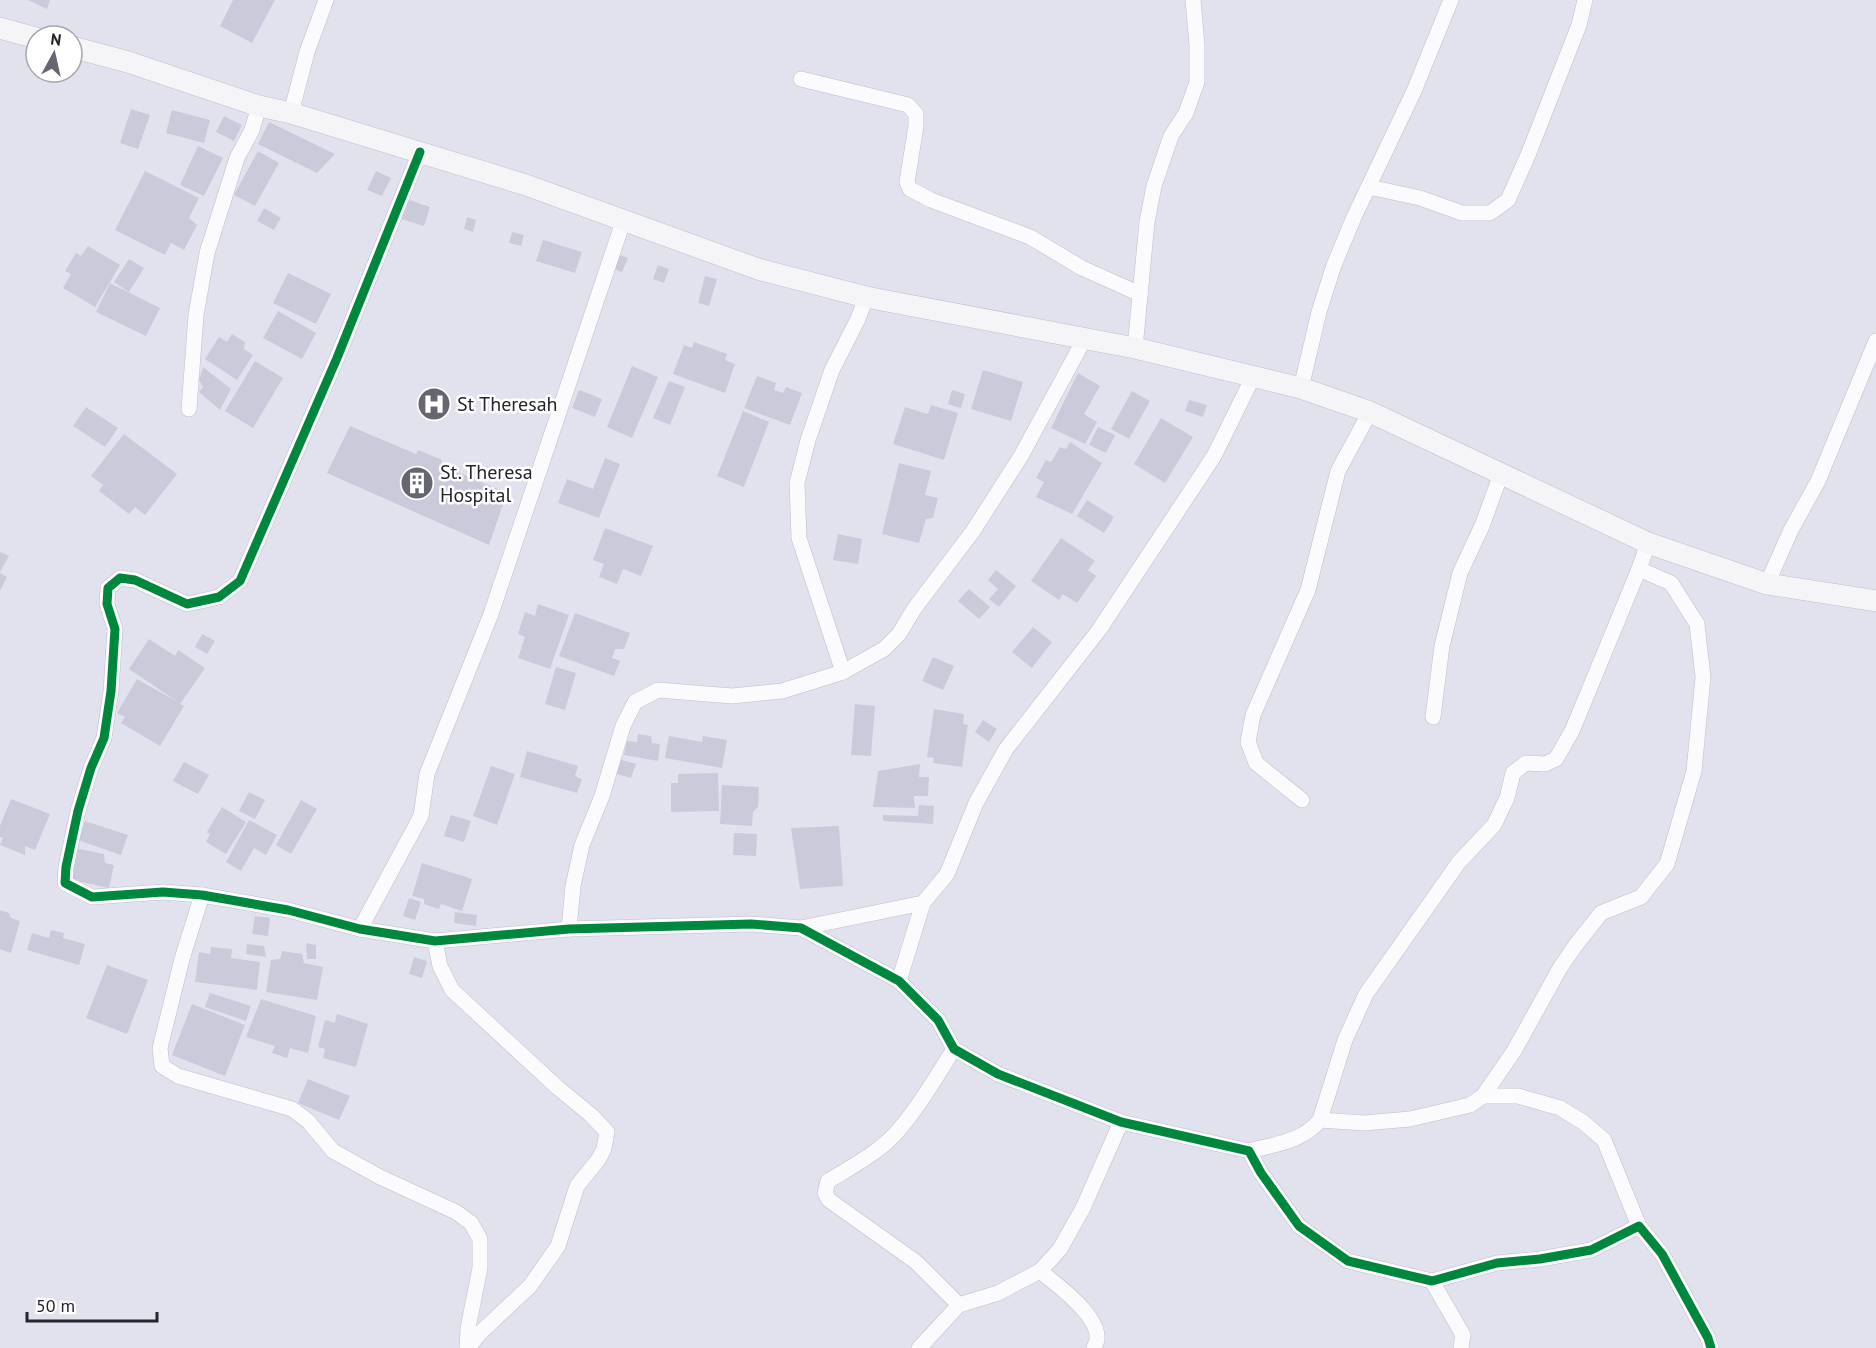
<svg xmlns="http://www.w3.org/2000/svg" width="1876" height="1348" viewBox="0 0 1876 1348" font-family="'PT Sans',sans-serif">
<rect width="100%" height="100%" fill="#e2e2ef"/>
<g fill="#cbcadb">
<path d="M28,0h22l-3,9z"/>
<path d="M233,0h42l-23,43 -32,-17z"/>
<path d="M131,109l19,6 -12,34 -18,-6z"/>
<path d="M172,110l38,10 -6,23 -38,-10z"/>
<path d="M224,116l18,9 -8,16 -18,-9z"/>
<path d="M269,122l66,32 -18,19 -59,-29z"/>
<path d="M198,146l25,12 -19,38 -24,-11z"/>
<path d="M258,151l21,12 -24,43 -21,-11z"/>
<path d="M145,171l54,27 -10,20 8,7 -13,25 -13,-7 -6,12 -50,-25z"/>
<path d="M376,171l15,7 -9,18 -15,-6z"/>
<path d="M404,198l26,9 -6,19 -26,-8z"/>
<path d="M264,208l17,10 -7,12 -17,-9z"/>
<path d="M467,217l9,3 -3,12 -9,-3z"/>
<path d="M512,232l12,3 -3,11 -12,-3z"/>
<path d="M543,240l39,12 -7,21 -39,-12z"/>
<path d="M88,246l32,19 -25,42 -32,-19 8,-14 -6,-3 11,-18 5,3z"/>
<path d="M620,255l8,3 -6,14 -8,-3z"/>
<path d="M129,259l15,9 -15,24 -15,-10z"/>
<path d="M658,265l11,4 -5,14 -11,-4z"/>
<path d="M288,273l43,21 -15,30 -43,-21z"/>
<path d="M705,276l12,3 -8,27 -11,-3z"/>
<path d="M110,283l50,25 -14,28 -50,-24z"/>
<path d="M278,311l38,22 -14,26 -39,-21z"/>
<path d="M232,334l13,8 -1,7 9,6 -16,25 -32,-21 14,-22 8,5z"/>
<path d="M694,342l33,12 -2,6 10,4 -10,29 -52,-19 11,-29 8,3z"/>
<path d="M255,361l28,17 -30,50 -28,-17z"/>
<path d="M632,366l26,11 -26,61 -25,-11z"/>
<path d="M203,367l28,22 -11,21 -21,-18 4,-5 -4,-7z"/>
<path d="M983,370l40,12 -12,39 -40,-12z"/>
<path d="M1078,373l22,13 -16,28 13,8 -12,22 -34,-16z"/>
<path d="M757,376l19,7 -2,7 9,3 3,-6 16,6 -12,32 -46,-17z"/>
<path d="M669,381l16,6 -15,38 -17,-7z"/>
<path d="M579,390l23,9 -7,18 -23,-9z"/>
<path d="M952,390l13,4 -4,14 -13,-4z"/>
<path d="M1132,391l18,10 -21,38 -18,-10z"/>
<path d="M1189,400l18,5 -4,12 -18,-6z"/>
<path d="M931,405l27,8 -14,47 -51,-16 12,-37 23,7z"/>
<path d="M86,407l32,21 -13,19 -32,-21z"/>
<path d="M743,411l26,11 -25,65 -27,-11z"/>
<path d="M1161,418l32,19 -28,46 -31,-19z"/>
<path d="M350,426l66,28 2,-4 24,10 -1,5 66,28 -18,52 -162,-72z"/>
<path d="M1098,427l17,8 -9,18 -17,-8z"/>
<path d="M124,434l53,40 -32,41 -10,-8 -6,7 -30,-23 4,-6 -12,-9z"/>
<path d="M1070,442l32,21 -30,51 -36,-17 8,-15 -8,-4 10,-18 5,2 9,-15 6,2z"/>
<path d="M605,458l15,6 -21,54 -41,-15 9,-24 26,10z"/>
<path d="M899,463l32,8 -6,24 13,3 -5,20 -7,1 -7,24 -37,-9z"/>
<path d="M1087,500l27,17 -10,16 -27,-17z"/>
<path d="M605,528l48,18 -12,30 -18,-7 -6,15 -18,-7 5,-13 -11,-4z"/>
<path d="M838,534l24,5 -4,25 -25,-4z"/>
<path d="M1061,538l34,23 -7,9 8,6 -19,27 -14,-9 -4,6 -28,-19z"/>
<path d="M0,552l9,4 -9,16z"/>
<path d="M996,570l20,16 -17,21 -10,-8 9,-10 -10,-9z"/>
<path d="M0,573l7,4 -7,14z"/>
<path d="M969,589l21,18 -11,12 -21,-18z"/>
<path d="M538,604l31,11 -19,54 -32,-11 7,-21 -7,-3 7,-22 10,4z"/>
<path d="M575,613l55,20 -6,16h-9l-3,9 8,3 -6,15 -55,-20z"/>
<path d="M1033,627l19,15 -20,26 -20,-16z"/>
<path d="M202,634l13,7 -8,13 -12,-7z"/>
<path d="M149,639l26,17 3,-6 27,18 -25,36 4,2 -24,40 -39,-23 4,-6 -8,-4 20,-34 41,23 -49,-33z"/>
<path d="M933,657l21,9 -11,24 -21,-9z"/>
<path d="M556,667l20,6 -11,37 -20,-6z"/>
<path d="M855,704l20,2 -4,50 -20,-1z"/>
<path d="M934,709l30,5 -1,10 5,1 -6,42 -29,-4 1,-5 -7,-1z"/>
<path d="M983,720l14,9 -8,13 -14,-10z"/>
<path d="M638,734l13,2 1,7 8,1 -2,17 -34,-6 3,-14 10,1z"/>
<path d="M669,736l33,6 1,-6 24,4 -5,28 -57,-10z"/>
<path d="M527,751l51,15 -3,10 7,3 -5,14 -57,-16z"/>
<path d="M619,759l17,5 -5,14 -17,-5z"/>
<path d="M184,762l25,13 -11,19 -25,-13z"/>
<path d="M920,764l-1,13h10l-1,19h-14l1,12 -42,-1 5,-36z"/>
<path d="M491,766l24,8 -18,51 -24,-9z"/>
<path d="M718,773l1,38 -48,1v-29h7v-9z"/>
<path d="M722,785l37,2 -1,20 -5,5 -1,14 -32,-2z"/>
<path d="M249,792l16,8 -10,19 -16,-8z"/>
<path d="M11,799l39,15 -15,36 -10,-4v9l-25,-10 3,-7 -3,-1v-11z"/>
<path d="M301,800l16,9 -26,45 -15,-9z"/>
<path d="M919,805l15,1 -1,18 -50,-3v-6l35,1z"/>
<path d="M222,807l24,15 -20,32 -20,-12 4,-8 -3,-2z"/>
<path d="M451,815l20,6 -7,21 -20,-6z"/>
<path d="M249,820l28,15 -11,20 -12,-7 -13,23 -15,-9z"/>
<path d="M85,821l43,14 -7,20 -43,-15z"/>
<path d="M839,826l4,60 -43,3 -9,-61z"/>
<path d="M734,833l23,1 -1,22 -23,-1z"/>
<path d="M75,848l29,6 1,9 9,2 -5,23 -41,-9z"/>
<path d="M422,863l50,16 -10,32 -21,-7 -2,5 -15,-5v-5l-12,-3z"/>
<path d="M409,898l12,4 -6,18 -12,-4z"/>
<path d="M0,910l9,3 2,5 9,3 -9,32 -11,-4z"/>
<path d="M455,912l22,3 -1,11 -22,-3z"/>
<path d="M255,916l15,2 -2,18 -16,-2z"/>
<path d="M51,930l13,3 -1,5 22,6 -6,21 -52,-15 5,-17 17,5z"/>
<path d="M306,943l10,2v14h-9z"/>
<path d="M247,944l17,2 2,11 -20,-3z"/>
<path d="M211,947l21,2 -1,9 29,4 -3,28 -62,-8 4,-30 11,2z"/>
<path d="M282,951l20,3 2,9 19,4 -6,33 -51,-8 5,-32 9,-1z"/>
<path d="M414,957l13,4 -5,17 -13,-4z"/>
<path d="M107,965l41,15 -21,54 -41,-16z"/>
<path d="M210,993l41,13 -5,15 -41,-14z"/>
<path d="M261,999l55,17 -8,37 -18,-5 -3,10 -15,-5 3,-7 -29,-9z"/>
<path d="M192,1004l53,21 -20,51 -53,-21z"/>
<path d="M337,1014l31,10 -12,43 -33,-9 2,-9 -7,-2 7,-27 10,3z"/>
<path d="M308,1079l42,17 -11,24 -41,-17z"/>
</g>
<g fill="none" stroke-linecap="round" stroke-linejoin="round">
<g stroke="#bebec8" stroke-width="16">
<g id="street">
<path d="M801,79l107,26 8,9v12l-9,56 3,7 21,11 99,37 52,31 58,26"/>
<path d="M291,113l16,-61 19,-52"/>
<path d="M420,152l-83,206 -97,223 -21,16 -32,7 -52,-24 -15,-2 -12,10 -1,16 8,25 -4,62 -7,47 -13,30 -13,43 -12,56 -1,16 27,14 71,-5 39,3 86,15 72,19 75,12 134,-12 182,-5 50,4 98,53 39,39 16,29 44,25 123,48 128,29 12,22 38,53 49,35 84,20 65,-18 43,-4 51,-9 48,-24 23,28 46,84 3,10"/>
<path d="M1369,187l51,11 42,15h28l18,-13 20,-45 51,-130 6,-25"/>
<path d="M1135,348l12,-126 7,-36 17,-50 15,-23 11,-31v-37l-4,-45"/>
<path d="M1301,388l18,-76 15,-47 20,-48 60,-126 37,-91"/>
<path d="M189,409l7,-94 11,-62 30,-95 15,-28 7,-24"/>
<path d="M1767,584l24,-54 27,-49 58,-140"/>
<path d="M843,672l-44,-134 -2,-55 11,-43 24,-70 26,-51 8,-22"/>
<path d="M1433,717l9,-71 18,-73 22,-47 19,-52"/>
<path d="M1302,800l-46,-37 -8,-21 5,-27 55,-125 30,-119 32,-59"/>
<path d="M202,895l-20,64 -22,89 2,18 16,10 114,33 16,12 25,30 47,26 76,35 15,11 9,16v29l-12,60 -1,20"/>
<path d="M801,928l122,-25"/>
<path d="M360,929l61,-113 6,-42 64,-160 133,-395"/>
<path d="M569,929l4,-43 9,-41 20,-49 21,-70 12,-24 23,-12 74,6 50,-5 61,-19 41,-23 15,-15 15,-25 59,-78 48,-75 64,-118"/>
<path d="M435,941l5,25 12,24 106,98 33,27 16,17 -3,17 -6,11 -21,26 -19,60 -28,40 -51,48 -11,14"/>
<path d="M899,981l24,-78 24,-29 29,-71 30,-54 93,-119 115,-174 39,-79"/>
<path d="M954,1049c-18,28 -35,58 -58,84 -18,20 -45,34 -68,48l-3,12 4,7 87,62 43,43"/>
<path d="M1483,1096h35l42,12 23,14 21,18 35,86"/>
<path d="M1320,1120l44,3 46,-4 60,-14 13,-9 31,-45 46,-83 15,-22 26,-33 40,-16 26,-33 27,-93 9,-94 -6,-53 -26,-41 -32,-14"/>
<path d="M1249,1151c26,-7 53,-9 71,-31l25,-80 21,-46 93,-132 35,-37 13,-27 6,-25 13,-10 19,1 11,-5 16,-28 67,-162 9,-26"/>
<path d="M1040,1271c17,14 59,44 57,68 0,3 -2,6 -3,9"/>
<path d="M1432,1281l31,54 -2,13"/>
<path d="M919,1348l40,-43 39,-12 42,-22 20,-22 23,-41 38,-86"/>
</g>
</g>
<g stroke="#bebec8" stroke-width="22">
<g id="secondary">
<path d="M0,28l36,10"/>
<path d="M72,47l56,15 131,44 32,7 235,72 232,84 108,28 269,51 166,40 69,24 278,131 119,41 109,17"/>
</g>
</g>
<use href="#street" stroke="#fbfbfd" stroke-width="15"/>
<use href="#secondary" stroke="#f5f5f8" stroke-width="21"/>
<g stroke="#fff" stroke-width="13">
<path id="cycleway" d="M420,152l-83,206 -97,223 -21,16 -32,7 -52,-24 -15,-2 -12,10 -1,16 8,25 -4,62 -7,47 -13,30 -13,43 -12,56 -1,16 27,14 71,-5 39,3 86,15 72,19 75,12 134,-12 182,-5 50,4 98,53 39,39 16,29 44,25 123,48 128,29 12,22 38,53 49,35 84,20 65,-18 43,-4 51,-9 48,-24 23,28 46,84 3,10"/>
</g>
<use href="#cycleway" stroke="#00873e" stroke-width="9"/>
</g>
<defs>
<g id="hospital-disc" transform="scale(1.725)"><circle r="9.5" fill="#666671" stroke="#fff"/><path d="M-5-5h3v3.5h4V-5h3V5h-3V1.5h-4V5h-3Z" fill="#fff"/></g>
<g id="building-disc" transform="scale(1.725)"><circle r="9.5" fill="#666671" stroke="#fff"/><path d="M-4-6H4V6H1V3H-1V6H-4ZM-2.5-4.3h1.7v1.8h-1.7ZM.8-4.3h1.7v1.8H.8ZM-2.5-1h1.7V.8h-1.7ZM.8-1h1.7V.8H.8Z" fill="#fff"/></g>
</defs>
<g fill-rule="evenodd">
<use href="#hospital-disc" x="434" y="404"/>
<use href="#building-disc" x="417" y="483"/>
</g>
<g text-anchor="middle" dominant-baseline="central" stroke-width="5" stroke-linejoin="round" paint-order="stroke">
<g font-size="20" fill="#24242d" stroke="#fff" text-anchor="start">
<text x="457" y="404">St Theresah</text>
<text x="440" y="472">St. Theresa<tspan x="440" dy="23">Hospital</tspan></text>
</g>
</g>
<g transform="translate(54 54) rotate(8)"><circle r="28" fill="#ffffff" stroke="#a7a7ab" stroke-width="1.5"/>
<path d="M0-4.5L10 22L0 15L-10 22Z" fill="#666671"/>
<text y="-9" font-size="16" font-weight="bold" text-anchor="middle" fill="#24242d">N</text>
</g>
<path d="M27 1312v9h130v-9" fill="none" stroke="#24242d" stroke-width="3"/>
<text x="36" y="1312" font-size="18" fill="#24242d" stroke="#ffffff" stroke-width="4.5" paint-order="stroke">50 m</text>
</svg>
